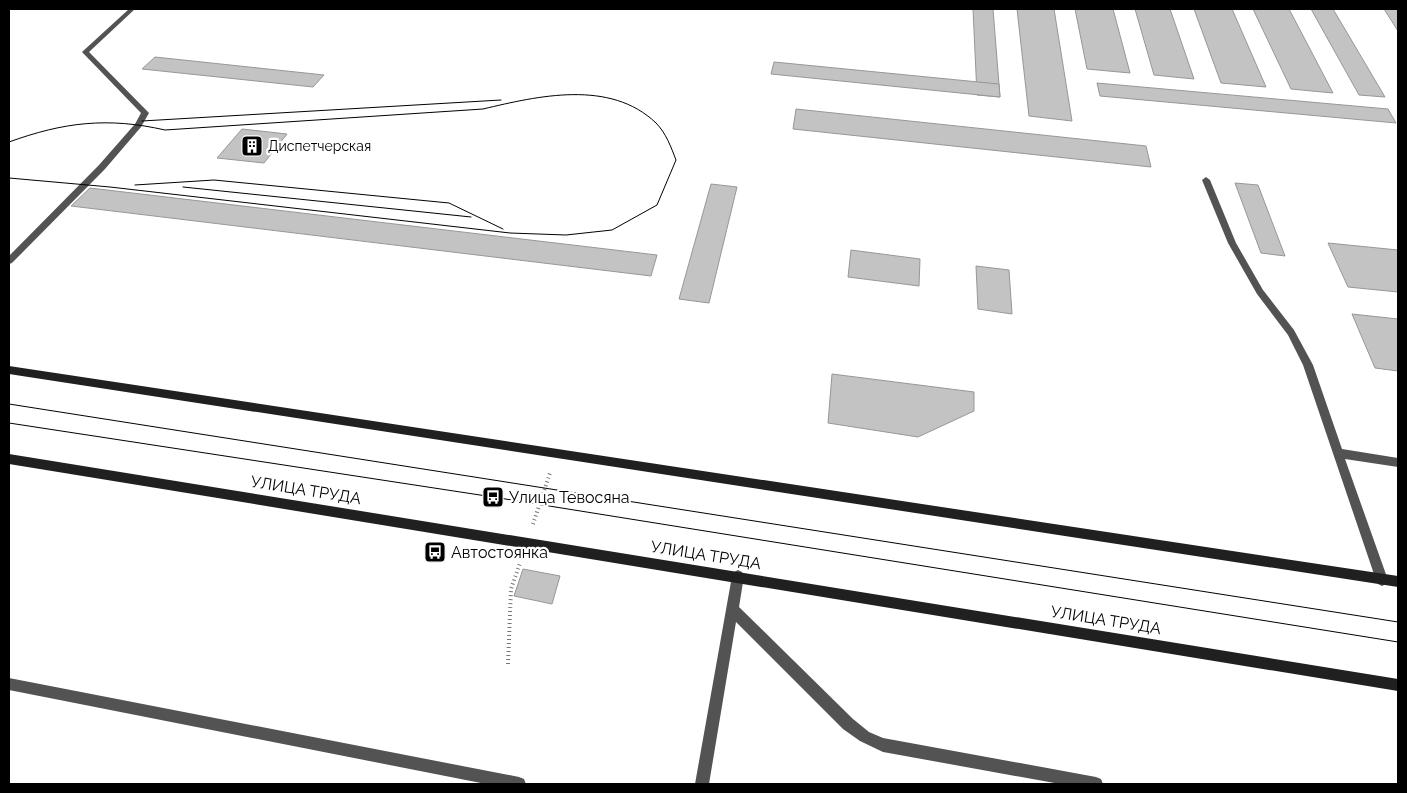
<svg xmlns="http://www.w3.org/2000/svg" width="1407" height="793" viewBox="0 0 1407 793" font-family="Raleway,sans-serif">
<rect width="100%" height="100%" fill="#fff"/>
<g fill="#c3c3c3" stroke="#979797">
<path d="M973,9h20l7,88 -23,-2z"/>
<path d="M1017,9h37l18,112 -43,-5z"/>
<path d="M1075,9h38l17,64 -43,-4z"/>
<path d="M1135,9h35l24,70 -40,-4z"/>
<path d="M1194,9h38l34,78 -45,-4z"/>
<path d="M1253,9h36l44,84 -42,-4z"/>
<path d="M1311,9h22l52,88 -26,-2z"/>
<path d="M1384,9h14v22z"/>
<path d="M155,57l169,18 -11,12 -171,-18z"/>
<path d="M774,62l225,22 1,13 -229,-23z"/>
<path d="M1097,83l291,26 8,14 -296,-27z"/>
<path d="M796,109l350,37 5,21 -358,-38z"/>
<path d="M242,129l45,5 -23,29 -47,-5z"/>
<path d="M1235,183l23,2 27,71 -24,-3z"/>
<path d="M711,184l26,3 -28,116 -30,-4z"/>
<path d="M90,188l567,67 -6,21 -580,-70z"/>
<path d="M1328,243l70,7v42l-50,-5z"/>
<path d="M851,250l69,9 -1,27 -71,-9z"/>
<path d="M976,266l33,4 3,44 -34,-5z"/>
<path d="M1352,314l46,5v52l-23,-3z"/>
<path d="M832,374l142,18v19l-56,26 -90,-14z"/>
<path d="M523,569l37,7 -8,28 -38,-8z"/>
</g>
<g fill="none" stroke-linecap="round" stroke-linejoin="round">
<g stroke="#757575" stroke-width="4" stroke-dasharray="1 3" stroke-linecap="butt">
<path d="M533,524l17,-51"/>
<path d="M508,664l3,-75 9,-26"/>
</g>
<g fill="#535353" fill-rule="evenodd">
<path d="M129,9h6l-46,43 60,61 -8,14 -36,42 -93,94 -3,1v-8l90,-91 36,-41 6,-11 -59,-61z"/>
<path d="M1206,177l4,3 26,63 27,47 31,40 19,35 29,84 56,9v9l-53,-8 43,121 -2,4 -4,2 -4,-2 -2,-4 -73,-215 -15,-30 -31,-41 -29,-51 -26,-63z"/>
<path d="M738,570l4,2 2,4 -5,31 114,112 16,13 14,6 213,39 5,2 2,5h-43l-177,-32 -23,-11 -17,-12 -107,-107 -27,162h-14l37,-208 2,-4z"/>
<path d="M9,678l510,99 5,2 2,5h-40l-477,-94z"/>
</g>
<g fill="#202020" fill-rule="evenodd">
<path d="M9,366l1389,210v11l-1389,-213z"/>
<path d="M9,454l1389,225v12l-1389,-227z"/>
</g>
<g stroke="#000" stroke-width="1">
<path d="M142,121l359,-21"/>
<path d="M9,142c55,-20 99,-25 156,-12l318,-21c55,-13 127,-30 173,14 10,10 15,24 20,37l-19,45 -45,25 -46,5 -56,-2 -400,-46 -101,-9"/>
<path d="M135,185l79,-5 235,23 54,26"/>
<path d="M183,187l288,30"/>
<path d="M9,404l1389,218"/>
<path d="M9,423l484,74 905,145"/>
</g>
</g>
<defs>
<g id="building-square" transform="scale(1.125)"><rect x="-9" y="-9" width="18" height="18" rx="4" fill="#000" stroke="#fff"/><path d="M-4-6H4V6H1V3H-1V6H-4ZM-2.5-4.3h1.7v1.8h-1.7ZM.8-4.3h1.7v1.8H.8ZM-2.5-1h1.7V.8h-1.7ZM.8-1h1.7V.8H.8Z" fill="#fff"/></g>
<g id="bus-square" transform="scale(1.125)"><rect x="-9" y="-9" width="18" height="18" rx="4" fill="#000" stroke="#fff"/><path d="M-5-6H5V4H4V6H2V4H-2V6H-4V4H-5ZM-3.5-4V0h7V-4ZM-3.5 1.2v1.5H-2V1.2ZM2 1.2v1.5H3.5V1.2Z" fill="#fff"/></g>
</defs>
<g fill-rule="evenodd">
<use href="#building-square" x="252" y="146"/>
<use href="#bus-square" x="493" y="497"/>
<use href="#bus-square" x="435" y="552"/>
</g>
<g text-anchor="middle" dominant-baseline="central" stroke-width="4.5" stroke-linejoin="round" paint-order="stroke">
<g font-size="14" fill="#000" stroke="#fff" text-anchor="start">
<text x="268" y="146">Диспетчерская</text>
</g>
<g font-size="16" fill="#000" stroke="#fff">
<text transform="translate(306 490) rotate(9)">УЛИЦА ТРУДА</text>
<text transform="translate(706 555) rotate(9)">УЛИЦА ТРУДА</text>
<text transform="translate(1106 620) rotate(9)">УЛИЦА ТРУДА</text>
</g>
<g font-size="16" fill="#000" stroke="#fff" text-anchor="start">
<text x="509" y="497">Улица Тевосяна</text>
<text x="451" y="552">Автостоянка</text>
</g>
</g>
<rect width="1407" height="793" fill="none" stroke="#000000" stroke-width="20"/>
</svg>
